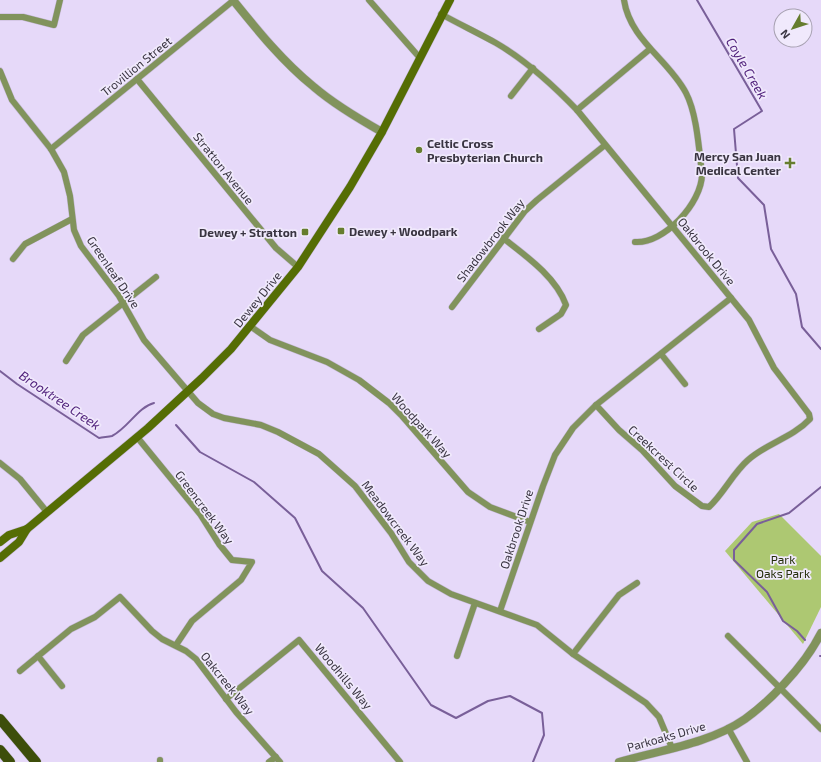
<svg xmlns="http://www.w3.org/2000/svg" width="821" height="762" viewBox="0 0 821 762" font-family="'Exo 2',sans-serif">
<rect width="100%" height="100%" fill="#e6d9f9"/>
<path fill="#adc872" d="M779,514l42,42v51l-18,37 -78,-93 27,-29z"/>
<g fill="none" stroke-linecap="round" stroke-linejoin="round">
<g stroke="#795f99" stroke-width="2">
<path d="M697,0l65,111 -28,18 4,49 26,27 7,44 25,45 6,33 19,22"/>
<path d="M0,371l17,13 82,54c4,-1 9,-1 13,-2 16,-8 26,-29 42,-33"/>
<path d="M176,425l24,27 54,30 41,36 27,53 41,37 68,97 25,13 32,-17 22,-5 32,17 2,22 -11,27"/>
<path d="M805,640l-8,-9 -14,-10 -16,-29 -33,-32v-10l23,-26 32,-11 32,-26"/>
<path d="M820,656h1"/>
</g>
<g stroke="#c3b8d4" stroke-width="7">
<g id="minor">
<path d="M369,0l51,58"/>
<path d="M624,0c6,40 45,60 62,93 11,21 13,57 16,81 0,29 -38,70 -67,68"/>
<path d="M441,14c18,10 37,19 55,29 31,18 57,42 81,67l154,188 -135,107 -23,23 -18,27 -12,31 -43,125"/>
<path d="M0,17h23l31,8 6,-25"/>
<path d="M0,71l12,29 39,49 13,23 6,24 4,34 7,16 38,50 25,44 54,63 15,11 11,4 37,7 17,7 41,22 36,32 36,47 18,29 19,19 23,13 86,31 36,29 73,49 13,14 13,31"/>
<path d="M137,79l139,169 22,19"/>
<path d="M511,96l22,-28"/>
<path d="M577,110l73,-61"/>
<path d="M51,149l183,-149"/>
<path d="M503,238c23,18 53,39 63,67l-5,9 -22,15"/>
<path d="M13,259l12,-15 47,-25"/>
<path d="M452,307l73,-96 12,-11 68,-55"/>
<path d="M250,326l20,14 57,22 32,18 30,23 13,13 66,76 22,15 40,15"/>
<path d="M661,354l24,30"/>
<path d="M66,361l17,-26 73,-58"/>
<path d="M596,405l23,25 23,20 33,36 27,20 7,1c15,-14 24,-34 39,-47 19,-17 44,-22 62,-41l-1,-5 -35,-46 -25,-48 -18,-22"/>
<path d="M137,437l63,77 19,30 13,16 20,2 -11,18 -49,41 -16,24"/>
<path d="M0,463l20,16 27,33"/>
<path d="M728,636l93,93"/>
<path d="M573,654l46,-59 18,-12"/>
<path d="M38,656l24,30"/>
<path d="M457,656l18,-53"/>
<path d="M20,671l51,-42 24,-12 25,-20 32,34 10,8 24,12 10,8 40,53 44,50"/>
<path d="M226,699l73,-59 101,122"/>
<path d="M728,728l19,34"/>
<path d="M160,760v2"/>
<path d="M269,762l7,-5"/>
</g>
</g>
<g stroke="#c3b8d4" stroke-width="9">
<g id="tertiary">
<path d="M233,0c25,31 50,62 81,87 21,18 45,32 68,45"/>
<path d="M619,762c41,-12 90,-18 126,-43 14,-10 27,-22 39,-35 15,-16 27,-31 37,-51"/>
</g>
</g>
<g stroke="#c3b8d4" stroke-width="9">
<g id="secondary">
<path d="M0,542l9,-7 18,-6 121,-101 54,-50 29,-29 67,-82 52,-80 32,-55 68,-132"/>
<path d="M0,558l19,-16 8,-13"/>
</g>
</g>
<g stroke="#c3b8d4" stroke-width="11">
<g id="primary">
<path d="M0,719l36,43"/>
<path d="M0,750l10,12"/>
</g>
</g>
<use href="#minor" stroke="#81935c" stroke-width="6"/>
<use href="#tertiary" stroke="#81935c" stroke-width="8"/>
<use href="#secondary" stroke="#556d04" stroke-width="8"/>
<use href="#primary" stroke="#3d4e0a" stroke-width="10"/>
</g>
<g fill="#667d2e" stroke="#f0e9fc" stroke-width="1.5">
<circle cx="419" cy="150" r="4"/>
<path d="M788 157h4v4h4v4h-4v4h-4v-4h-4v-4h4z"/>
<rect x="337" y="227" width="8" height="8" rx="2"/>
<rect x="301" y="228" width="8" height="8" rx="2"/>
</g>
<g text-anchor="middle" dominant-baseline="central" stroke-width="3.5" stroke-linejoin="round" paint-order="stroke">
<g font-size="12" fill="#393441" stroke="#f0e9fc">
<text transform="translate(136 66) rotate(-39)">Trovillion Street</text>
<text transform="translate(224 168) rotate(51)">Stratton Avenue</text>
<text transform="translate(490 240) rotate(-52)">Shadowbrook Way</text>
<text transform="translate(707 251) rotate(51)">Oakbrook Drive</text>
<text transform="translate(114 272) rotate(56)">Greenleaf Drive</text>
<text transform="translate(257 299) rotate(-51)">Dewey Drive</text>
<text transform="translate(422 425) rotate(48)">Woodpark Way</text>
<text transform="translate(664 458) rotate(43)">Creekcrest Circle</text>
<text transform="translate(205 507) rotate(53)">Greencreek Way</text>
<text transform="translate(396 523) rotate(53)">Meadowcreek Way</text>
<text transform="translate(516 529) rotate(-72)">Oakbrook Drive</text>
<text transform="translate(344 676) rotate(50)">Woodhills Way</text>
<text transform="translate(228 683) rotate(51)">Oakcreek Way</text>
<text transform="translate(666 736) rotate(-16)">Parkoaks Drive</text>
</g>
<g font-size="12" font-weight="bold" fill="#393441" stroke="#f0e9fc" text-anchor="start">
<text x="427" y="143">Celtic Cross<tspan x="427" dy="14">Presbyterian Church</tspan></text>
<text x="781" y="156" text-anchor="end">Mercy San Juan<tspan x="781" dy="14">Medical Center</tspan></text>
<text x="349" y="231">Dewey + Woodpark</text>
<text x="297" y="232" text-anchor="end">Dewey + Stratton</text>
</g>
<g font-size="12" fill="#252f0a" stroke="#f0e9fc">
<text x="783" y="559">Park<tspan x="783" dy="14">Oaks Park</tspan></text>
</g>
<g font-size="13" font-style="italic" fill="#4d1d79" stroke="#f0e9fc">
<text transform="translate(747 68) rotate(60)">Coyle Creek</text>
<text transform="translate(60 400) rotate(34)">Brooktree Creek</text>
</g>
</g>
<g transform="translate(793 28) rotate(231)"><circle r="19" fill="#f0e9fc" stroke="#a7a1b1"/>
<path d="M0-3L7 15L0 10L-7 15Z" fill="#667d2e"/>
<text y="-6" font-size="11" font-weight="bold" text-anchor="middle" fill="#393441">N</text>
</g>
</svg>
